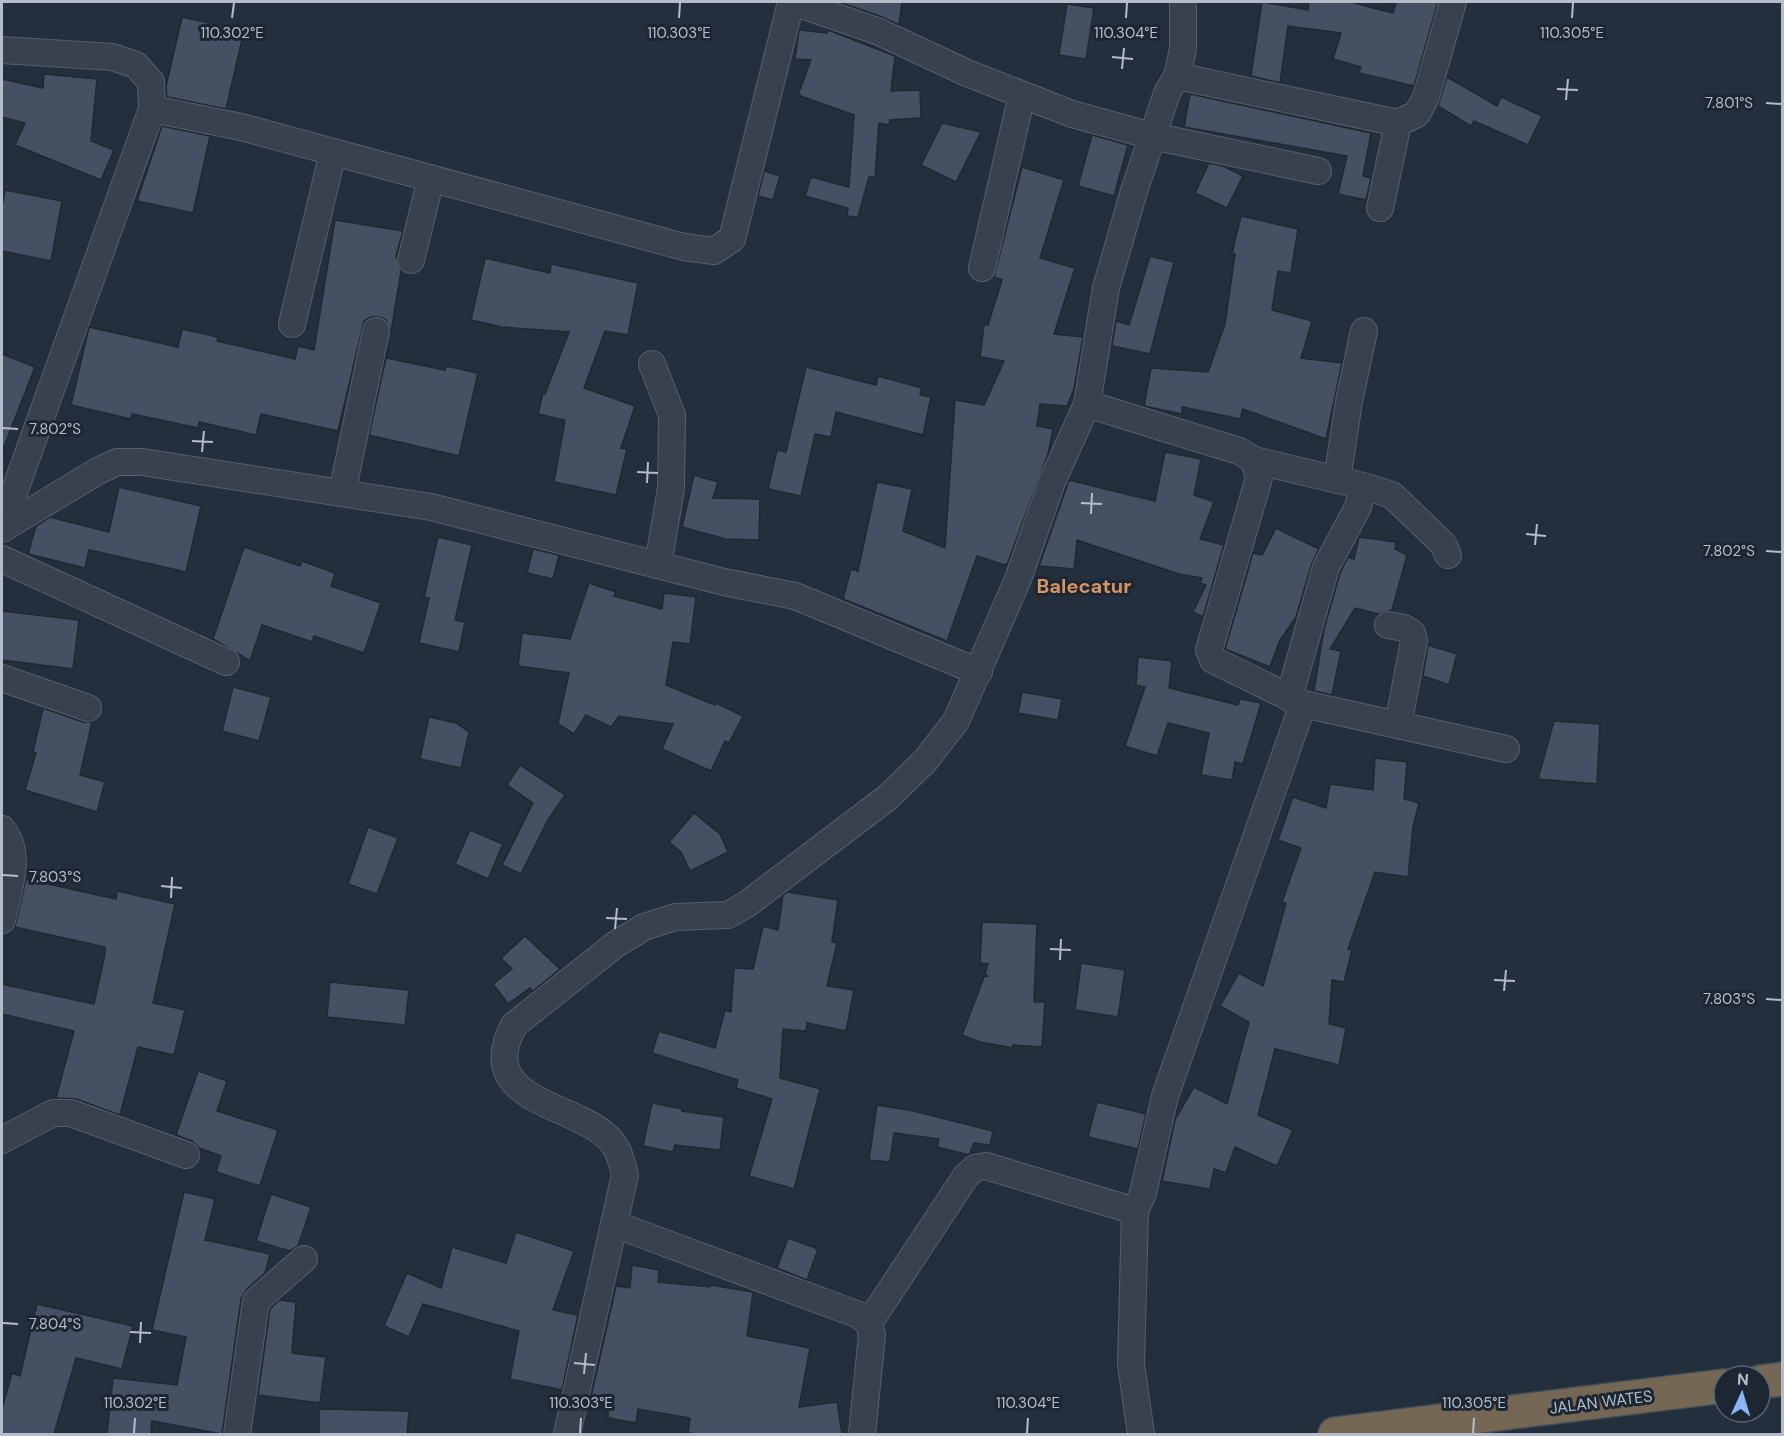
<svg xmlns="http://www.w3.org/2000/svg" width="1784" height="1436" viewBox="0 0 1784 1436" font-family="'DM Sans',sans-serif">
<rect width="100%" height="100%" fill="#242f3e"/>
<g fill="#455162" stroke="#1f2835" stroke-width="1.5">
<path d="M839,2h63l-3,23 -17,-8z"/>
<path d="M1262,2l46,8 1,-8h42l42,11 3,-11h42l-24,84 -55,-13 2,-6 -28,-8 8,-26 -53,-7 -8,57 -29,-7z"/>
<path d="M1067,4l27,4 -8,51 -27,-4z"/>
<path d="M182,17l62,14 -18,78 -59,-12 -1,-11z"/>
<path d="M799,30l28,3 1,-3 67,26 -4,35 29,-1 1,28 -31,2 -1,5 -10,-2 -4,54h-6l-11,40 -11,-1 1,-8 -43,-12 6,-19 38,10 5,-72 -56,-20 13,-35 -16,-1z"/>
<path d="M44,74l53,5 -6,62 23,9 -13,30 -86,-35 10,-22 -23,-6v-38l41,9z"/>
<path d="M1447,77l50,29 4,-9 41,19 -14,29 -54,-24 -3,5 -33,-20z"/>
<path d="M1190,94l181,39 -8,43 8,2 -5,22 -28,-6 9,-38 -163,-29z"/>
<path d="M942,123l39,9 -25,50 -35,-17z"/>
<path d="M162,126l48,10 -17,77 -56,-12z"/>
<path d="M1092,135l36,10 -14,51 -36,-10z"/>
<path d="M1209,163l14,3 20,10 -16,32 -32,-15z"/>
<path d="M1022,167l42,13 -24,78 35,10 -21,66 29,3 -9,52 -7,17 -27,-2 -3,22 16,3 -5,25 -40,108 -3,3 -28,-9 -30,85 -104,-42 8,-30 7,2 19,-89 35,7 -9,42 42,17 10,-148 29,5 20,-44 -24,-4 4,-32h4l14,-45 -8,-3z"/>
<path d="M764,171l16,5 -7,24 -15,-4z"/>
<path d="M5,190l57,11 -11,60 -49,-10v-44z"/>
<path d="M1241,216l57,13 -7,44 -13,-2 -6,39 40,11 -11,37 41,5 -16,76 -83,-30 -3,10 -58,-12v7l-38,-8 7,-38 57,4 17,-48 10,-70 -3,-1z"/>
<path d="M335,220l68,11 -7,25 5,15 -10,61 -5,-12 -6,-3h-9l-7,4 -26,110 -77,-17 -5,21 -57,-13 -1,6 -66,-14 -1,5 -60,-14 18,-78 89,20 4,-18 36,8 -1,4 78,18 3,-13 16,4z"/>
<path d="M1150,256l24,6 -24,92 -38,-8 4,-25 13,4z"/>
<path d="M485,258l65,15 1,-9 87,19 -10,52 -23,-4 -21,57 51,18 -14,42 6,1 -11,46 -62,-13 11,-62 -27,-6 5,-21 2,1 24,-62 -67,-5 -31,-7z"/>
<path d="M389,344l-3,14 59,12 1,-4 32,7 -19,83 -90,-21z"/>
<path d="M2,354l33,13 -32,82 -1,-1z"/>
<path d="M806,367l70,18 2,-9 44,12 -2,7 11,2 -8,38 -87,-23 -5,25 -16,-3 -14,62 -33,-7 9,-39 9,2z"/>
<path d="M1165,452l36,7 -7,36 20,7 -14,37 24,6 -21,72 -10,-5 13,-27 -6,-2 2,-5 -23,-4 -102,-34 -3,29 -35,-3 30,-86 86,21z"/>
<path d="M694,475l24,7 -5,16 47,1 -1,41 -34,-1 -43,-12z"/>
<path d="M119,487l82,19 -15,66 -97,-22 -4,18 -57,-14 8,-28 14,-9 59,15z"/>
<path d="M1276,528l43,21 -7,14 -16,54 -16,23 -10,27 -45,-18 28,-96 9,2z"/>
<path d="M438,537l34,8 -17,75 10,2 -6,30 -40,-9 10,-45 -5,-1z"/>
<path d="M1359,537l37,5 -1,7 12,6 -15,55 -13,4 -24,-6 -25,41 11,2 -9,44 -18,-4 10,-62 16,-56 8,-16 6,2z"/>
<path d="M244,547l56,19 2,-5 33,12 -4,13 50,17 -17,50 -50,-17 -2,6 -50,-17 -12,36 -37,-22z"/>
<path d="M533,549l26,6 -6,24 -26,-6z"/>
<path d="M589,583l27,9 -2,4 48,13 2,-16 32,4 -6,47 -17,-2 -7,43 49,20 1,-2 27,13 -14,27 -4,-2 -14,30 -49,-22 11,-25 -54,-8 -8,11 -25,-12 -12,19 -16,-10 11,-51 -51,-7 4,-33 48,6z"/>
<path d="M2,611l77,9 -6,49 -71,-9z"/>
<path d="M1428,645l29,9 -8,31 -26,-9z"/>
<path d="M1138,657l34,4 -3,27 69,17 2,-6 21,4 -18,61 -8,-2 -3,18 -31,-5 8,-42 -41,-10 -11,33 -32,-10 20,-59 -9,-2z"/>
<path d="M233,687l38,10 -12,44 -37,-10z"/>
<path d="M1022,692l40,7 -4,21 -40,-7z"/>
<path d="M43,708l40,14h9l-12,53 25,7 -8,30 -72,-22 11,-37 -3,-1z"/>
<path d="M429,717l27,6 13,9 -8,36 -41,-9z"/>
<path d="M1554,721l46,3 -3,60 -59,-5z"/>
<path d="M1375,758l32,4 -3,37 15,4 -6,24 -5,50 -33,-5 -27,77 4,1 -8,32 -12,-2 -3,44 17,4 -7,37 -64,-16 -17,66 35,15 -16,36 -42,-19 -9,26 -12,-4 -4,20 -48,-8 13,-61 19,-33 33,17 22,-82 -29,-16 19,-33 24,13 23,-83 -4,-1 19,-54 -23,-8 15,-43 33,11 4,-24 43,6z"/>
<path d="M520,765l45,30 -17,25 -27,54 -19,-9 31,-62 -26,-18z"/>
<path d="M694,813l26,21 8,18 -38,19 -9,-19 -12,-10z"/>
<path d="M368,827l30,11 -21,56 -29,-10z"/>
<path d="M470,830l33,14 -15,35 -33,-15z"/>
<path d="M26,879l90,20 1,-8 58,13 -22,99 32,7 -11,45 -36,-8 -18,68 -44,-16 -20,-1 18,-67 -72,-17v-30l92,20 11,-50v-7l-90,-20z"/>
<path d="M787,892l51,8 -6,42 5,1 -10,43 27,4 -8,41 -39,-8 -1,8 -23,-2 -3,49 40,11 -26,100 -45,-13 23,-77 -36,-11 2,-8 -86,-27 7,-22 56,17 10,-38 6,2 3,-44 19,1 10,-43 15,4 5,-35z"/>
<path d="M982,922l55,2 -3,78h11l-3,45 -29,-2v3l-33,-6 -18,-7 22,-58 4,-1 -3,-2 3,-10 -8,-1z"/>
<path d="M525,936l35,33 -27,22 -3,-3 -22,16 -15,-20 19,-15 -11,-11z"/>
<path d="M1081,963l44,7 -7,47 -43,-7z"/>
<path d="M330,982l79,8 -4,35 -78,-8z"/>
<path d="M198,1071l29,10 -10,30 61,19 -18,56 -44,-14 5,-16 -22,-8 -7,-7 -16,-6z"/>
<path d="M1097,1102l49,12 -8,35 -50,-12z"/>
<path d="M652,1103l30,6v2l42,6 -4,33 -45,-5 -2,7 -30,-6z"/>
<path d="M877,1105l37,6 79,20 -3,14 -16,-2 -5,12 -32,-8 2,-8 -45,-6 -4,29 -21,-2z"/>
<path d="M184,1192l31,7 -10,41 65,14 -5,19 -19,17 -5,9 -19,135 -70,-13 -1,13h-44l6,-56 64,7 9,-48 -34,-7z"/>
<path d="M271,1194l40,13 -13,39 -8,5 -34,-10z"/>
<path d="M516,1232l58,19 -21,59 25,5 -16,75 -52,-11 9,-48 -96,-27 -14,33 -25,-11 23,-53 34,15 11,-41 54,16z"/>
<path d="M788,1238l30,11 -11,31 -30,-12z"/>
<path d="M632,1265l27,5 -1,12 52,5v-2l43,7 -6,44 63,12 -11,59 38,-5 5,32h-143l-11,-1 2,-15 -52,-9 -2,14 -28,-5v-13l-18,-4 26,-115 14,2z"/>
<path d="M279,1300l17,2 -4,51 34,4 -6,46 -62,-8 12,-86z"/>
<path d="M37,1304l96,22 -11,43 -46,-11 -22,76h-52v-25l10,-36 8,3z"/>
<path d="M319,1409l90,2 -2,23h-88z"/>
</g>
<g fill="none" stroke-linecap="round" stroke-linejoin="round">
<g stroke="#565f6c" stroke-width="28">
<g id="street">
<path d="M793,2l84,29 90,42 105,41 80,22 166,35"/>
<path d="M2,50l110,7 24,8 15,17 1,27 -150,417"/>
<path d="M1177,76l221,47 19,-9 9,-17 27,-95"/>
<path d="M152,109l89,18 443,120 30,4 18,-12 59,-237"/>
<path d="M1380,208l18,-85"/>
<path d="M411,260l20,-82"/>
<path d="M982,268l40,-173"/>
<path d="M292,324l41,-172"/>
<path d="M652,364l20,51 -1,73 -13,77"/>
<path d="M1087,404l152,47 15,9 5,18 -50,172 4,10 90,44 203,45"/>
<path d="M1254,460l109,26 -5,21 -32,60 -37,131"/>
<path d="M1337,480l12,-79 15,-70"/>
<path d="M1363,486l29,9 51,49 5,11"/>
<path d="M342,493l34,-162"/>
<path d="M2,529l96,-58 19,-9h25l289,45 293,75 71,14 184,76"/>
<path d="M2,559l224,103"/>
<path d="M1388,625l16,3 8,5 2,8 -16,84"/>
<path d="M2,678l86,30"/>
<path d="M2,829c21,26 6,61 0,91"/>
<path d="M2,1140l51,-27h18l115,42"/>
<path d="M614,1224l245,91 10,8 3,12 -10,99"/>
<path d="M869,1323l97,-147 9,-8 11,-2 149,45"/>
<path d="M237,1434l19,-133 48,-42"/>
<path d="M567,1434l58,-259c-4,-16 -7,-30 -21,-41 -39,-32 -129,-35 -90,-109l102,-81 28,-17 31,-10 53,-2 19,-11 140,-106 38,-37 31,-40 62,-142 34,-97 35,-78 19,-116 28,-97 33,-98 10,-17 6,-27v-47"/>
<path d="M1141,1434l-10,-70 4,-153 8,-18 22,-97 138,-392"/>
</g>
</g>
<g stroke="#434c59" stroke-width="36">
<g id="highway">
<path d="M1760,1382l22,-3"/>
<path d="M1335,1434l389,-48"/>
</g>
</g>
<use href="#street" stroke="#38414e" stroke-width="26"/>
<use href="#highway" stroke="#746855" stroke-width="33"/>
</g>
<path fill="none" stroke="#b4bcc9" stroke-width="2" d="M232,18l2,-15M679,18l1,-15M1126,18l1,-15M1572,18l1,-15M1112,57l21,2M1122,69l2,-21M1557,89l21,1M1566,100l2,-21M1766,103l15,1M3,428l15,1M192,441l21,1M202,452l2,-21M637,472l21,1M647,483l1,-21M1081,503l21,1M1091,514l1,-21M1526,534l20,2M1535,545l2,-21M1766,551l15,1M3,875l15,1M161,886l21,2M171,898l1,-21M606,918l21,1M615,929l2,-21M1050,949l21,1M1060,960l1,-21M1494,980l21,1M1504,991l2,-21M1766,999l15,1M3,1323l15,1M130,1332l21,1M140,1343l1,-21M574,1363l21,2M584,1374l2,-21M134,1433l1,-15M580,1433l1,-15M1027,1433l1,-15M1473,1433l1,-15"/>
<g text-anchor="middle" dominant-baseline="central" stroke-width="6" stroke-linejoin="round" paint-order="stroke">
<g font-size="16" fill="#b4bcc9" stroke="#1d2633">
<text transform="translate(1601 1402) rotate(-7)">JALAN WATES</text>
</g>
<g font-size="20" font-weight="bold" fill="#d59563" stroke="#1d2633">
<text x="1084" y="586">Balecatur</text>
</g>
</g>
<g font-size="15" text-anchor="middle" fill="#b4bcc9" stroke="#1d2633" stroke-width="6" stroke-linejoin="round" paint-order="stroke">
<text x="232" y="38">110.302°E</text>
<text x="679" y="38">110.303°E</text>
<text x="1126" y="38">110.304°E</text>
<text x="1572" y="38">110.305°E</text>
<text x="1729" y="108">7.801°S</text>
<text x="55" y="434">7.802°S</text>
<text x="1729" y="556">7.802°S</text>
<text x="55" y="882">7.803°S</text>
<text x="1729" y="1004">7.803°S</text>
<text x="55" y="1329">7.804°S</text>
<text x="135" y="1408">110.302°E</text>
<text x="581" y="1408">110.303°E</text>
<text x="1028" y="1408">110.304°E</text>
<text x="1474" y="1408">110.305°E</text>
</g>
<rect width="1784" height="1436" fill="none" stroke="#b4bcc9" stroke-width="6"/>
<g transform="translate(1742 1394) rotate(4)"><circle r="28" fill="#1d2633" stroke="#59626f" stroke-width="1.5"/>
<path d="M0-4.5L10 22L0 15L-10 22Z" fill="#8ab4f8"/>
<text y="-9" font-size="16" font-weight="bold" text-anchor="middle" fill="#b4bcc9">N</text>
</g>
</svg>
